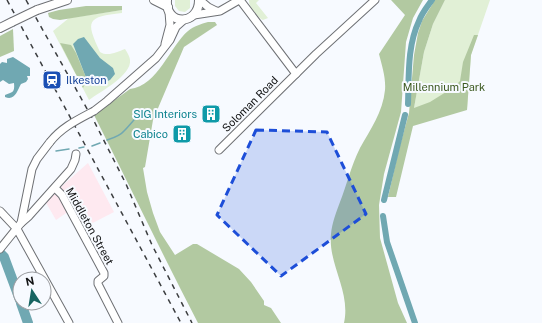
<svg xmlns="http://www.w3.org/2000/svg" width="542" height="323" viewBox="0 0 542 323" font-family="'Public Sans',sans-serif">
<rect width="100%" height="100%" fill="#f7faff"/>
<path fill="#fee9f0" d="M88,163l26,49 -31,16 -11,-19 -16,11 -11,-19z"/>
<g fill="#e1f0d6">
<path d="M175,0h15v8l-5,4 -6,-1 -4,-5z"/>
<path d="M249,0h10l-3,3 12,15 -5,2c-6,-3 -15,-14 -14,-20z"/>
<path d="M445,0h45l-19,55 -4,55 -53,-2 10,-56 9,-28z"/>
<path d="M122,10v3c-35,4 -37,7 -22,39 8,5 17,0 25,-3 2,3 5,8 5,11 2,15 -30,32 -41,40l-36,-69 16,-13z"/>
</g>
<g fill="#b2c9a1">
<path d="M391,0h32l-10,18 -7,24 -5,70 -17,62 -5,31 1,33 18,65 9,20h-63c7,-32 -16,-58 -13,-89 1,-11 5,-21 9,-32 7,-18 11,-36 20,-54 10,-18 23,-36 25,-58 1,-12 -3,-24 -6,-36l26,-39z"/>
<path d="M435,0h10l-12,24 -9,28 -10,56 16,-6 24,-15 6,-6 3,-19 11,-27h4l-7,20 -4,55 -54,16 -17,71h-8l11,-48 10,-36 5,-58 4,-22 4,-12z"/>
<path d="M86,6h36v4l-62,10 -7,-1 -4,-2 -1,-4 11,-3z"/>
<path d="M208,22h7l2,3 -33,22 -31,73 -8,47 -2,1 4,24 6,21 7,19 15,23 18,-11h4l42,25 12,13 13,19v4l7,3 10,15h-83c-36,-69 -69,-139 -104,-208l36,-26c28,-3 40,-43 58,-58 6,-5 13,-7 20,-9z"/>
<path d="M13,29l1,22 -14,6v-21z"/>
<path d="M60,43l11,2 5,8 11,27 -4,8z"/>
</g>
<g fill="#70a8b2">
<path d="M84,37l16,21 13,10 2,6 -5,6 -14,6 -9,-6 -14,-36 5,-5z"/>
<path d="M13,57l17,11v8h-3l1,3 -2,3 -5,2c-4,7 -6,17 -16,13v-2c7,-3 10,-2 9,-12l-5,1 -6,-4 -3,2v-18l2,-2 5,1v-4z"/>
</g>
<g fill="none" stroke-linecap="round" stroke-linejoin="round">
<g stroke="#70a8b2" stroke-width="1.5">
<path d="M107,140c6,-2 13,-4 17,-9 6,-6 10,-12 16,-17"/>
<path d="M92,146l8,-3"/>
<path d="M79,148l5,-1"/>
<path d="M56,151l13,-2"/>
</g>
<g stroke="#70a8b2" stroke-width="6">
<path d="M408,104c1,-27 -1,-58 11,-83 3,-8 8,-14 13,-21"/>
<path d="M384,200l21,-85"/>
<path d="M383,216l4,26 28,81"/>
</g>
<g stroke="#70a8b2" stroke-width="10">
<path d="M0,253l4,4 16,43"/>
<path d="M21,303l7,20"/>
</g>
<g stroke="#6e7074" stroke-width="9">
<g id="minor">
<path d="M200,0l8,7 8,4"/>
<path d="M240,0l56,74"/>
<path d="M194,15l26,-4 19,-11"/>
<path d="M165,44l5,-19 -1,-13"/>
<path d="M94,111l13,-10 49,-43 14,-18 6,-13 9,-8"/>
<path d="M219,150l97,-96 59,-54"/>
<path d="M55,188l7,7 42,78v3l-6,5v3l20,39"/>
<path d="M0,211l17,18 52,94"/>
<path d="M21,223l8,-7 42,-47 4,-9 1,-6"/>
<path d="M0,249l21,-26 11,-54 5,-10 13,-17"/>
</g>
</g>
<g stroke="#6e7074" stroke-width="10">
<g id="major">
<path d="M154,0l14,7"/>
<path d="M167,0c-2,26 32,26 32,0"/>
<path d="M37,10l30,-10"/>
<path d="M0,28l12,-6"/>
</g>
</g>
<use href="#minor" stroke="#fff" stroke-width="7"/>
<use href="#major" stroke="#fff" stroke-width="8"/>
<g stroke="#3c3e40" stroke-width="1.5" stroke-dasharray="5 5" stroke-linecap="butt">
<path d="M7,0l174,323"/>
<path d="M26,0l69,123 31,61 26,61 40,78"/>
</g>
<g stroke="#6e7074" stroke-width="9" stroke-linecap="butt">
<path id="minor-bridge" d="M50,142c12,-15 27,-22 44,-31"/>
</g>
<g stroke="#6e7074" stroke-width="10" stroke-linecap="butt">
<path id="major-bridge" d="M12,22l25,-12"/>
</g>
<use href="#minor-bridge" stroke="#fff" stroke-width="7"/>
<use href="#major-bridge" stroke="#fff" stroke-width="8"/>
</g>
<path fill="#1d4ed8" fill-opacity="0.2" stroke="#1d4ed8" stroke-width="3" stroke-dasharray="8 5" stroke-linejoin="round" d="M256,130l71,2 39,82 -85,62 -64,-61z"/>
<defs>
<g id="station-square" transform="scale(1)"><rect x="-9" y="-9" width="18" height="18" rx="4" fill="#1a4fb4" stroke="#f7faff"/><path d="M-3-6H3Q5-6 5-4V2Q5 4 3 4L4.5 6H3L1.5 4h-3L-3 6H-4.5L-3 4Q-5 4-5 2V-4Q-5-6-3-6ZM-3.5-4v3h7v-3ZM-3.5 1v1.5H-2V1ZM2 1v1.5H3.5V1Z" fill="#fff"/></g>
<g id="building-square" transform="scale(1)"><rect x="-9" y="-9" width="18" height="18" rx="4" fill="#0f9aa8" stroke="#f7faff"/><path d="M-4-6H4V6H1V3H-1V6H-4ZM-2.5-4.3h1.7v1.8h-1.7ZM.8-4.3h1.7v1.8H.8ZM-2.5-1h1.7V.8h-1.7ZM.8-1h1.7V.8H.8Z" fill="#fff"/></g>
</defs>
<g fill-rule="evenodd">
<use href="#station-square" x="52" y="80"/>
<use href="#building-square" x="211" y="114"/>
<use href="#building-square" x="182" y="134"/>
</g>
<g text-anchor="middle" dominant-baseline="central" stroke-width="4" stroke-linejoin="round" paint-order="stroke">
<g font-size="11" fill="#164399" stroke="#f7faff" text-anchor="start">
<text x="66" y="80">Ilkeston</text>
</g>
<g font-size="11" fill="#3e5b22" stroke="#f7faff">
<text x="444" y="87">Millennium Park</text>
</g>
<g font-size="11" fill="#111213" stroke="#f7faff">
<text transform="translate(250 104) rotate(-45)">Soloman Road</text>
<text transform="translate(90 226) rotate(61)">Middleton Street</text>
</g>
<g font-size="11" fill="#0d838f" stroke="#f7faff" text-anchor="end">
<text x="197" y="114">SIG Interiors</text>
<text x="168" y="134">Cabico</text>
</g>
</g>
<g transform="translate(32 291) rotate(348)"><circle r="19" fill="#f7faff" stroke="#9b9da1"/>
<path d="M0-3L7 15L0 10L-7 15Z" fill="#176461"/>
<text y="-6" font-size="11" font-weight="bold" text-anchor="middle" fill="#111213">N</text>
</g>
</svg>
